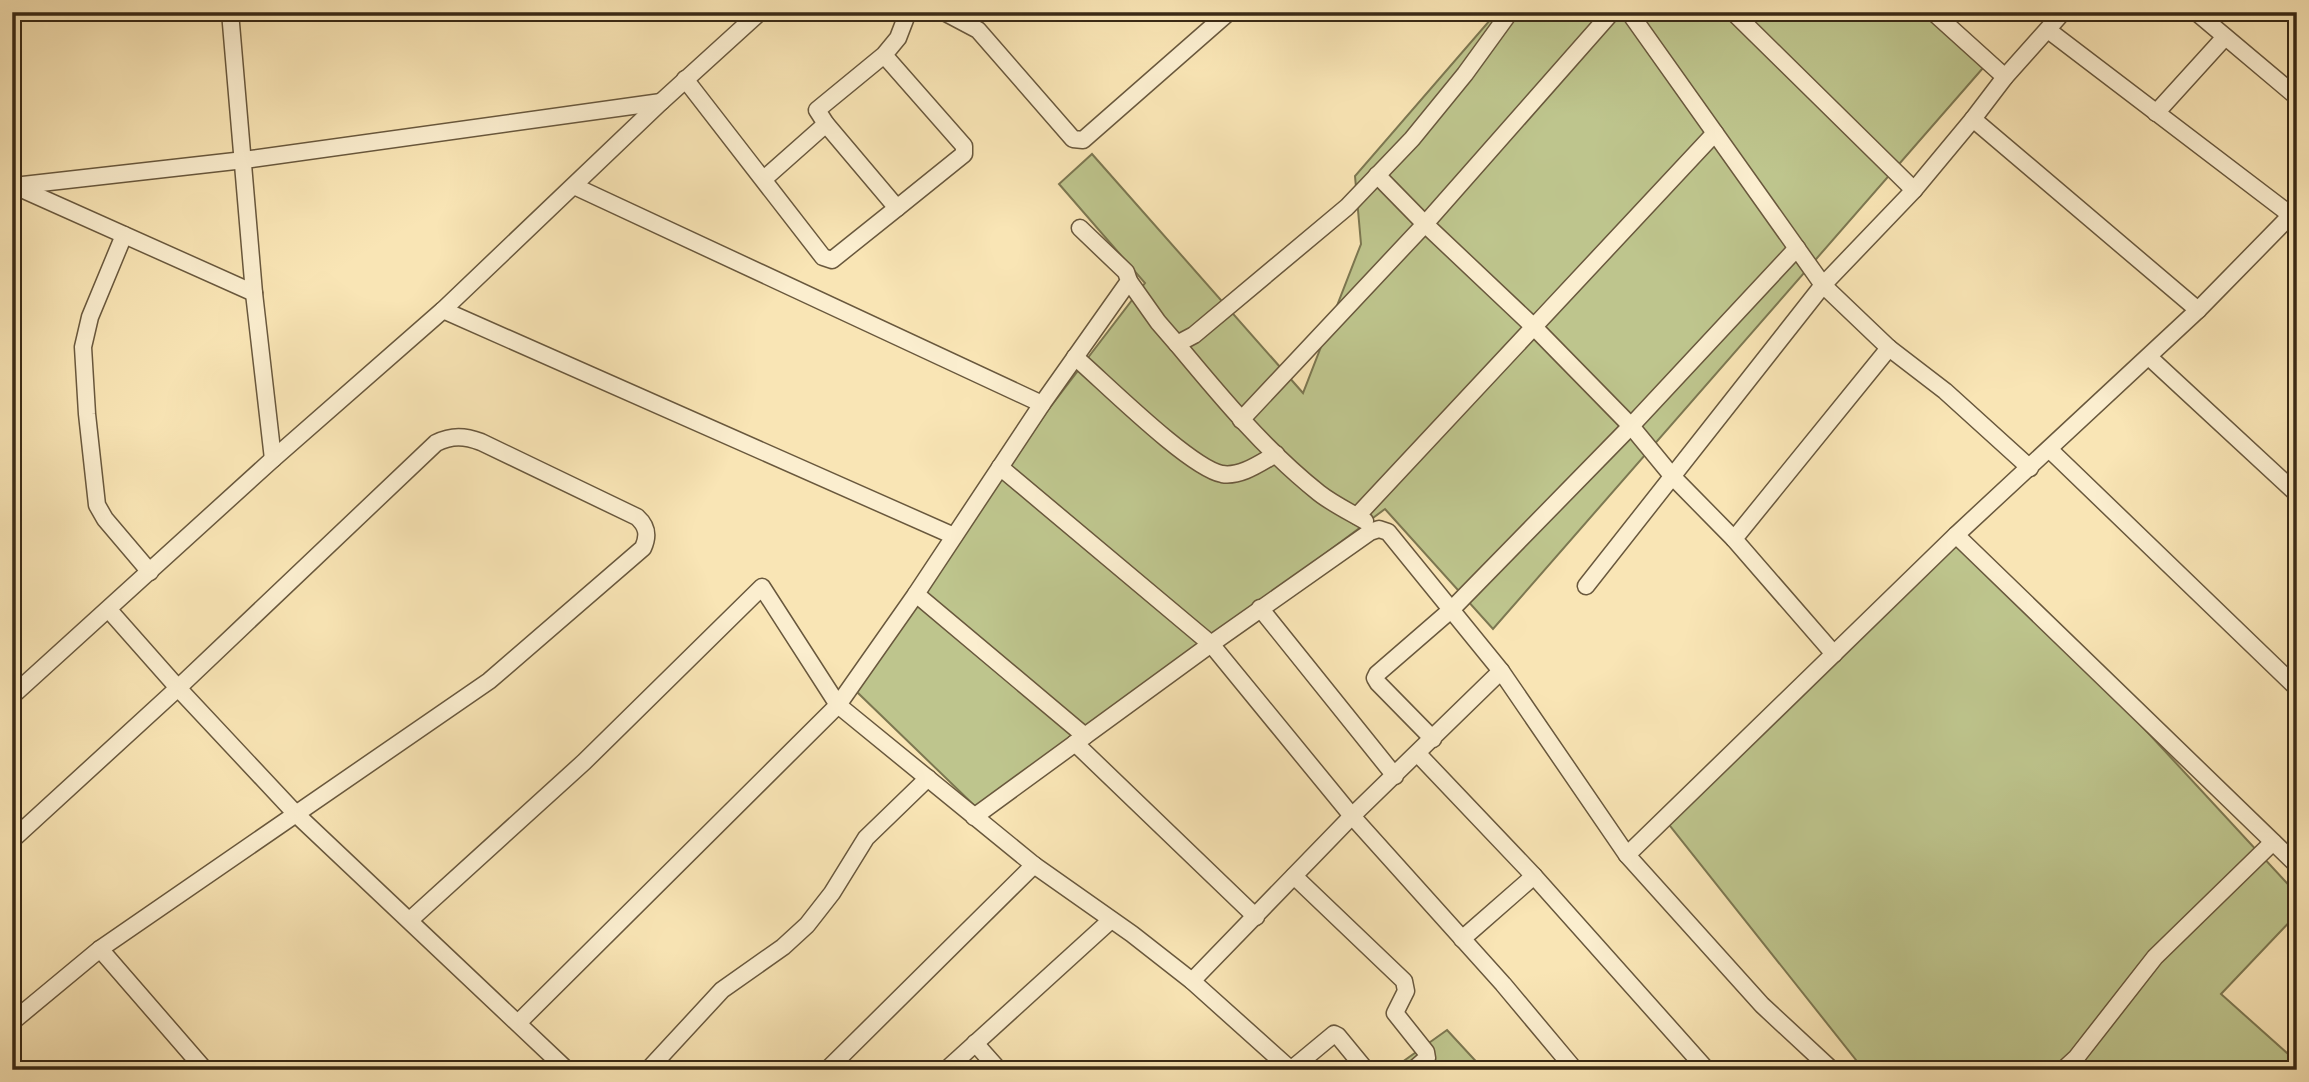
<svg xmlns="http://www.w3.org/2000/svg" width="2309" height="1082" viewBox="0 0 2309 1082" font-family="'IM FELL French Canon',serif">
<rect width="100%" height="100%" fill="#f9e5b5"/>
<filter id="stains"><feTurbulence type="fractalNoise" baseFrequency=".00286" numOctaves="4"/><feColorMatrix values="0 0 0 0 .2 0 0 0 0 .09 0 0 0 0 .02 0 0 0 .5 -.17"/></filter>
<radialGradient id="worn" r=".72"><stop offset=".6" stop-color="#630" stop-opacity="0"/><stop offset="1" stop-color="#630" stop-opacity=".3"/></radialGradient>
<g fill="#bec58d" stroke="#7c7751" stroke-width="2">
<path d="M1497,12h430l56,56 -490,561 -108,-120 -405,302 -123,-119 191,-282 97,-127 -86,-99 33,-30 211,239 58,-149 -6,-68z"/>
<path d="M1966,536l331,358v20l-76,80 76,68v8h-433l-201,-253z"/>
<path d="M1447,1030l37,40h-93z"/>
</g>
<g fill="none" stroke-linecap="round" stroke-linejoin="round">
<g stroke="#69583d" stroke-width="19">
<g id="street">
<path d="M230,12l24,281 19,166"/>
<path d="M944,12l34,18 95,109 10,1 146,-128"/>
<path d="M1629,12l194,273 66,63 56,43 85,77"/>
<path d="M1733,12l181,178"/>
<path d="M1933,12l72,65"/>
<path d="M2196,12l101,85"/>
<path d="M2048,30l248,189"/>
<path d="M884,55l80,91v8l-67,54 -71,-84 -9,-14 67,-55 14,-17 10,-26"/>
<path d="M685,79l138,178 9,3 65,-52"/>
<path d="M2156,113l69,-76"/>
<path d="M1973,119l225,191"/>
<path d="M1377,175l48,49 108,102 98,100 42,51 61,62"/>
<path d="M764,179l62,-55"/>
<path d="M14,186l230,-26 417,-58"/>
<path d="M574,186l468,218"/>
<path d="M17,187l237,106"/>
<path d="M124,235l-34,82 -7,30 4,67 10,91 8,14 45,53"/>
<path d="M1129,281l29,41 19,22 17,-9 153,-128 65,-68 53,-65 45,-62"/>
<path d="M443,310l511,226"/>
<path d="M1177,344c44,53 88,106 142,149 14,11 31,19 46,28"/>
<path d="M1075,357c29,25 115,111 147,117 19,3 38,-11 54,-20"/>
<path d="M2149,357l148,137"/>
<path d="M1241,420l184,-196 187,-212"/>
<path d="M2049,449l248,239"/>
<path d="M1000,467l211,177 141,172 151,168 72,86"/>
<path d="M1357,516l358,-383"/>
<path d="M1956,535l341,330"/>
<path d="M1586,586l237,-301 91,-95 59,-71 32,-42 58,-65"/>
<path d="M916,594l169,142"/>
<path d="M1260,608l135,168"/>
<path d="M109,610l69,78 118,126 271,256"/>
<path d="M1834,654l-100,-115 155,-191"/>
<path d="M12,696l261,-237 170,-149 218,-208 99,-90"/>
<path d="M1433,739l-55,-56 -3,-5 2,-4 75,-65 179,-183 166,-178"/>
<path d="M1075,743l181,174"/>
<path d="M1418,754l116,122 173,194"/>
<path d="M974,817l237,-173 159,-112 9,-3 9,3 113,139 126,184 135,150 70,65"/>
<path d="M12,840l166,-152 258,-245c16,-8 29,-7 45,-1l156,75c10,9 12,18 6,31l-154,133 -389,268 -88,73"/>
<path d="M1627,855l329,-320 242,-225 99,-101"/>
<path d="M1294,876l110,105 2,10 -11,22 31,39 1,6 -14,12"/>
<path d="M410,920l174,-158 178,-175 76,118 196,160 98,69 60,47 97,87h4l41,-34 4,2 28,34"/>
<path d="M1462,939l72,-63"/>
<path d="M100,949l105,121"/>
<path d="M1192,981l160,-165 149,-145"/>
<path d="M518,1023l320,-318 78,-111 126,-190 87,-123 -3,-9 -46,-44"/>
<path d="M975,1043l24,27"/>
<path d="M648,1070l74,-80 61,-43 24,-22 25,-32 34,-55 62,-60"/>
<path d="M827,1070l207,-205"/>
<path d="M946,1070l165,-150"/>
<path d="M2063,1070l13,-12 79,-101 118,-115"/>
</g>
</g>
<use href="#street" stroke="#fbeecf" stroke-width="16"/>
</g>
<rect width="2309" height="1082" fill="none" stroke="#f9e5b5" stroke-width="42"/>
<rect x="14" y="14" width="2281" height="1054" fill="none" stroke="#392915" stroke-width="3.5"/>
<rect x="21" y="21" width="2267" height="1040" fill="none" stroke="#392915" stroke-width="2"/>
<rect width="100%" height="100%" filter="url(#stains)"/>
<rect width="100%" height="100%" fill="url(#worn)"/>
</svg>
